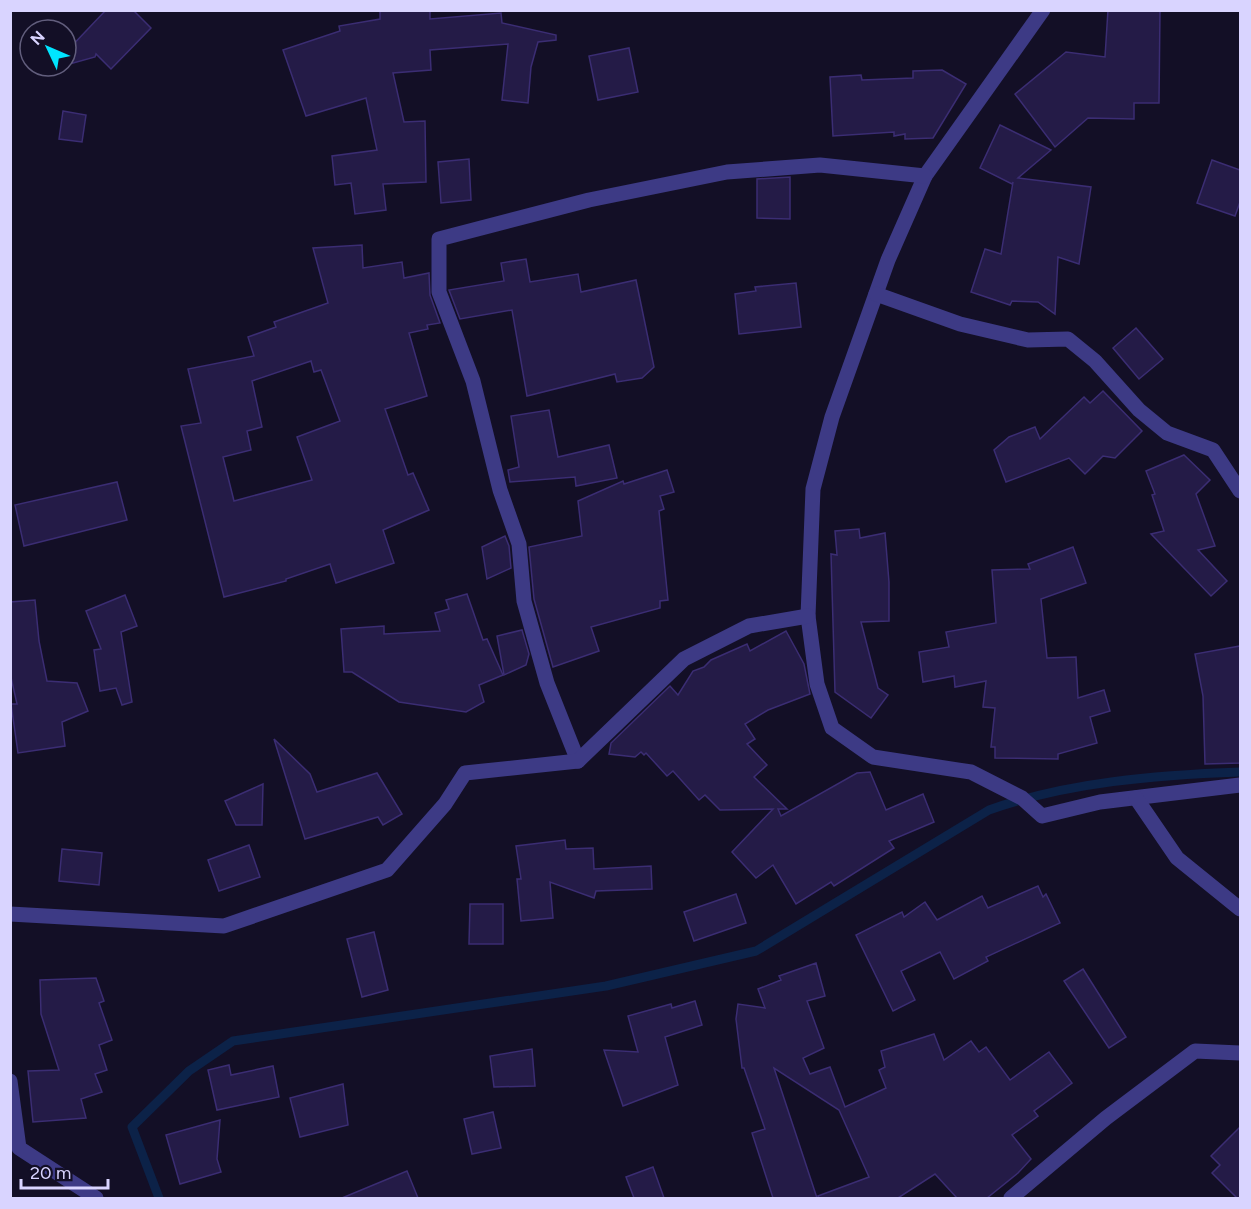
<svg xmlns="http://www.w3.org/2000/svg" width="1251" height="1209" viewBox="0 0 1251 1209" font-family="Figtree,sans-serif">
<rect width="100%" height="100%" fill="#130f26"/>
<g fill="none" stroke-linecap="round" stroke-linejoin="round">
<path stroke="#0c2248" stroke-width="9" d="M159,1198l-27,-71 57,-56 44,-30 373,-55 150,-35 233,-141c79,-28 168,-35 251,-38"/>
</g>
<g fill="#241b47" stroke="#3b2d73" stroke-width="1.5" fill-rule="evenodd">
<path d="M106,10h27l18,18 -40,41 -15,-15 -1,3 -29,8v-13z"/>
<path d="M380,10h50v9l71,-6 1,10 54,12v5l-18,2 -7,25 -3,36 -26,-3 6,-56 -78,6 1,20 -38,3 11,49 21,-1 1,61 -43,2 3,26 -31,4 -4,-31 -16,2 -3,-29 45,-6 -11,-52 -60,18 -23,-66 57,-19 -1,-5 41,-7z"/>
<path d="M1108,10h52l-1,93h-25v16l-46,-1 -33,29 -40,-53 51,-42 39,5z"/>
<path d="M629,48l9,44 -40,8 -9,-44z"/>
<path d="M942,70l24,14 -33,54 -28,1v-5l-11,2v-4l-61,4 -3,-59 31,-2 1,5 51,-2v-7z"/>
<path d="M63,111l23,4 -4,27 -23,-3z"/>
<path d="M1000,125l51,25 -33,28 73,9 -12,77 -21,-7 -3,57 -17,-12 -26,-1 -2,4 -39,-13 14,-43 16,5 12,-72 -1,2 -32,-16z"/>
<path d="M469,159l2,41 -30,3 -3,-41z"/>
<path d="M1212,160l28,10v32l-5,14 -38,-13z"/>
<path d="M790,177v42l-33,-1v-39z"/>
<path d="M362,245l1,23 39,-6 2,16 25,-5 1,22 10,28 -13,2 1,4 -19,4 18,63 -42,13 23,66 5,-2 16,37 -46,20 11,33 -58,20 -6,-19 -44,15v2l-62,16 -43,-171 20,-3 -13,-54 66,-13 -6,-19 28,-10 -2,-5 54,-19 -15,-55zM311,361l3,11 7,-2 19,51 -43,16 15,43 -78,21 -11,-44 28,-7 -4,-19 15,-4 -10,-46z"/>
<path d="M526,259l4,23 48,-8 3,18 55,-12 18,87 -12,11 -25,4 -2,-8 -88,22 -15,-86 -52,9 -11,-29 55,-9 -3,-18z"/>
<path d="M796,283l5,44 -62,7 -4,-40 21,-3 -1,-4z"/>
<path d="M1136,328l27,31 -24,20 -26,-31z"/>
<path d="M1103,391l39,40 -27,27 -12,-2 -18,18 -16,-16 -63,24 -12,-32 15,-13 26,-10 5,12 44,-42 6,6z"/>
<path d="M549,410l9,47 51,-12 8,33 -41,8 -1,-9 -65,5 -2,-12 11,-3 -8,-51z"/>
<path d="M1184,455l26,25 -14,14 19,52 -17,4 29,31 -16,15 -60,-62 13,-3 -12,-36 3,-1 -9,-23z"/>
<path d="M667,470l7,22 -14,4 4,13 -5,2 9,89 -8,1v7l-69,19 8,24 -46,16 -19,-68 -5,-52 53,-11 -4,-35 45,-20 1,3z"/>
<path d="M117,482l10,38 -103,26 -9,-41z"/>
<path d="M859,529l1,9 25,-5 4,49v39l-28,1 17,66 10,7 -17,23 -36,-26 -4,-138 6,1 -2,-24z"/>
<path d="M505,536l4,10 2,22 -24,11 -5,-32z"/>
<path d="M1073,547l13,36 -45,16 6,59 29,-1 2,41 26,-8 6,21 -20,6 7,26 -39,11v5l-63,-1v-11h-4l4,-39 -12,-1 3,-26 -31,6 -1,-11 -31,6 -4,-30 30,-5 -3,-15 50,-9 -4,-53 38,-1 -2,-5z"/>
<path d="M467,594l16,46 4,-1 16,36 -24,10 5,17 -18,10 -67,-10 -47,-30h-8l-3,-43 43,-3v8l56,-3 -5,-18 14,-4 -3,-9z"/>
<path d="M125,595l12,31 -16,6 11,70 -10,3 -6,-17 -16,3 -6,-41 7,-1 -15,-38z"/>
<path d="M35,600l4,41 8,40 30,2 11,28 -26,11 3,24 -47,7 -7,-49h6l-7,-31v-71z"/>
<path d="M522,630l7,24 -3,11 -22,10 -7,-39z"/>
<path d="M786,631l18,33 6,30 -42,16 -23,14 10,15 -8,5 20,21 -13,12 33,32h-9l3,7 76,-43 13,-1 16,38 37,-16 11,28 -45,19 5,7 -60,38 -3,-4 -35,22 -23,-39 -17,13 -24,-26 41,-43 -53,1 -15,-15 -6,5 -26,-29 -6,5 -21,-23 -2,2 -3,-3 -6,5 -26,-3 2,-11 59,-57 8,9 15,-24 11,-4 7,-7 36,-16 3,7z"/>
<path d="M1240,646v117l-35,1 -2,-68 -8,-42z"/>
<path d="M274,739l36,35 7,18 60,-19 25,41 -19,11 -5,-8 -73,22z"/>
<path d="M263,784l-1,41h-26l-11,-24z"/>
<path d="M565,840l1,9 27,-1 1,21 57,-3 1,23 -56,2 -2,7 -44,-16 3,36 -32,3 -4,-42h4l-5,-33z"/>
<path d="M249,845l11,32 -41,14 -11,-31z"/>
<path d="M62,849l40,4 -3,32 -40,-4z"/>
<path d="M1038,886l5,11 3,-3 14,29 -74,34 2,4 -34,18 -14,-27 -39,19 14,29 -22,11 -37,-76 46,-23 2,5 21,-15 12,18 45,-24 6,12z"/>
<path d="M736,894l10,29 -52,18 -10,-29z"/>
<path d="M470,904h33v40h-34z"/>
<path d="M374,932l14,58 -26,7 -15,-58z"/>
<path d="M816,963l9,33 -18,5 17,47 -21,10 7,16 20,-7 15,40 41,-19 -7,-18 6,-3 -4,-16 53,-17 10,26 27,-19 8,11 7,-5 24,33 39,-28 23,31 -38,28 4,5 -26,19 19,24 -13,14 -31,25h-30l-22,-24 -37,24h-79l-1,-2 51,-19 -30,-67 -65,-42 43,130h-44l-21,-65 13,-4 -21,-61h-2l-6,-49 2,-15 27,4 -7,-19 23,-9 -2,-4z"/>
<path d="M1083,969l43,68 -17,11 -45,-67z"/>
<path d="M96,978l8,23 -5,2 13,37 -13,5 8,25 -12,4 7,18 -21,7 5,19 -53,4 -5,-51 31,-1 -18,-56 -1,-34z"/>
<path d="M695,1001l7,24 -37,12 13,48 -55,21 -19,-56 34,2 -10,-36 43,-12 1,4z"/>
<path d="M532,1049l3,37 -41,1 -4,-31z"/>
<path d="M229,1065l2,10 42,-9 6,31 -62,13 -9,-40z"/>
<path d="M343,1084l5,41 -48,12 -10,-39z"/>
<path d="M493,1112l8,36 -29,6 -8,-35z"/>
<path d="M220,1120l-3,39 4,13 -41,12 -14,-49z"/>
<path d="M1240,1127v71h-3l-25,-25 8,-8 -9,-9z"/>
<path d="M653,1167l11,31h-30l-8,-21z"/>
<path d="M407,1171l11,27h-76z"/>
</g>
<g fill="none" stroke-linecap="round" stroke-linejoin="round">
<g stroke="#3d3a85" stroke-width="15">
<path d="M1043,10l-118,166 -37,84 -56,157 -19,72 -5,127 9,68 15,44 41,29 98,15 51,26 20,18 58,-14 140,-17"/>
<path d="M876,294l84,30 68,16 40,-1 27,22 44,49 28,23 46,17 27,41"/>
<path d="M578,761l-31,-78 -23,-82 -5,-57 -19,-54 -27,-109 -34,-89v-53l150,-39 138,-28 93,-7 105,11"/>
<path d="M1136,798l41,60 63,51"/>
<path d="M10,914l214,12 163,-56 58,-66 20,-31 113,-12 106,-102 65,-33 59,-10"/>
<path d="M10,1081l9,67 77,50"/>
<path d="M1011,1198l95,-80 89,-67 45,2"/>
</g>
</g>
<rect width="1251" height="1209" fill="none" stroke="#d9d4ff" stroke-width="24"/>
<g transform="translate(48 48) rotate(314)"><circle r="28" fill="#130f26" stroke="#625e7d" stroke-width="1.5"/>
<path d="M0-4.5L10 22L0 15L-10 22Z" fill="#00e5ff"/>
<text y="-9" font-size="16" font-weight="bold" text-anchor="middle" fill="#d9d4ff">N</text>
</g>
<path d="M21 1179v9h87v-9" fill="none" stroke="#d9d4ff" stroke-width="3"/>
<text x="30" y="1179" font-size="18" fill="#d9d4ff" stroke="#130f26" stroke-width="4.5" paint-order="stroke">20 m</text>
</svg>
